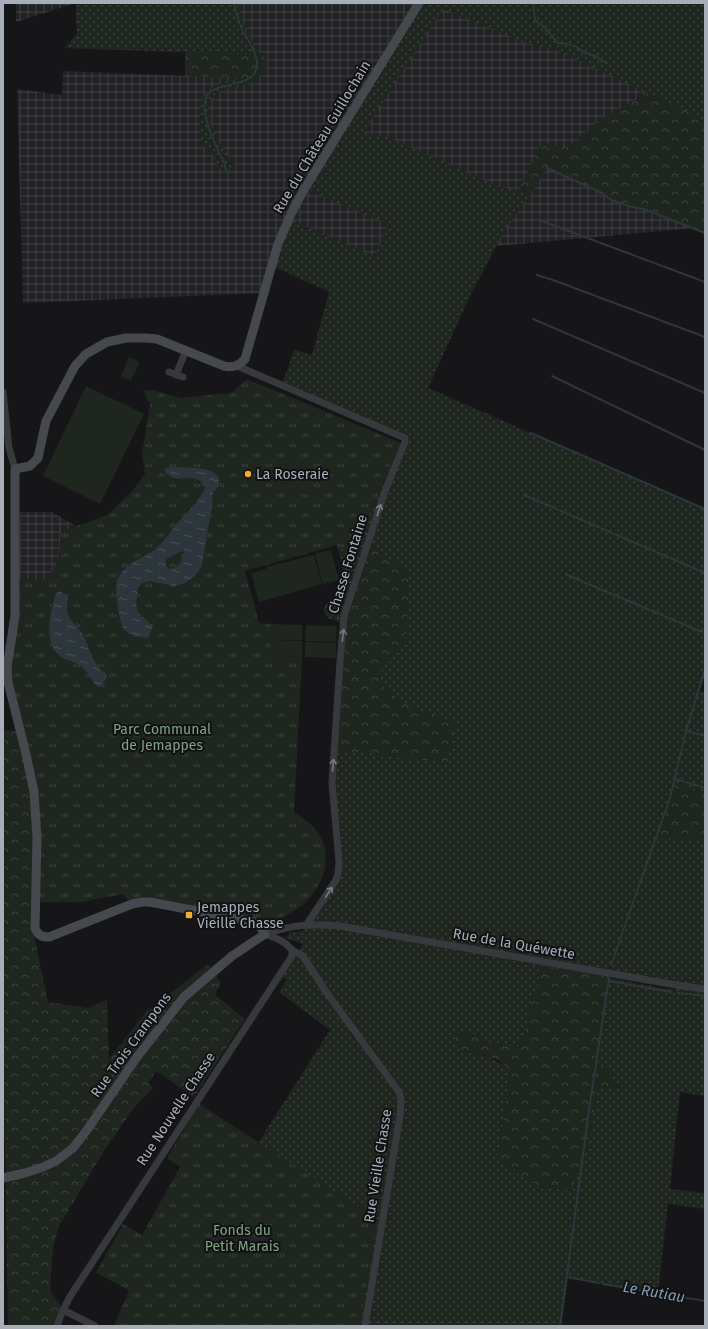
<svg xmlns="http://www.w3.org/2000/svg" width="708" height="1329" viewBox="0 0 708 1329" font-family="'Fira Sans',sans-serif">
<defs>
<pattern id="industrial-grid" width="8" height="8" patternUnits="userSpaceOnUse"><rect width="8" height="8" fill="#222225"/><path d="M0 4h8M4 0v8" fill="none" stroke="#3f4043"/></pattern>
<pattern id="grass-dots" width="8" height="8" patternUnits="userSpaceOnUse"><rect width="8" height="8" fill="#1e261f"/><path d="M2 2h.1M6 6h.1" fill="none" stroke="#3c433d" stroke-width="1.8" stroke-linecap="round"/></pattern>
<pattern id="forest-crowns" width="20" height="18" patternUnits="userSpaceOnUse"><rect width="20" height="18" fill="#1e261f"/><path d="M2 6a3 3 0 1 1 6 0M12 15a3 3 0 1 1 6 0" fill="none" stroke="#3c433d"/></pattern>
<pattern id="park-tufts" width="24" height="20" patternUnits="userSpaceOnUse"><rect width="24" height="20" fill="#1e261f"/><path d="M3 7l-1-3M5 7V3M7 7l1-3M15 17l-1-3M17 17v-4M19 17l1-3" fill="none" stroke="#3c433d"/></pattern>
<pattern id="water-ripples" width="26" height="14" patternUnits="userSpaceOnUse"><rect width="26" height="14" fill="#2c363c"/><path d="M2 4q2-2 4 0t4 0M15 11q2-2 4 0t4 0" fill="none" stroke="#485156"/></pattern>
</defs>
<rect width="100%" height="100%" fill="#161618"/>
<g fill="url(#industrial-grid)">
<path d="M16,3h689v224l-330,30 -79,-35 -32,71 -241,10 -6,-214 45,6 1,-24 122,5v-24l-120,-4 12,-14 -1,-31 -60,19z"/>
<path d="M20,512h32l24,14 -15,6 -2,28 -12,19h-28z"/>
</g>
<g fill="url(#grass-dots)" fill-rule="evenodd">
<path d="M76,3h162l2,13 15,32 -9,6 -181,-6 12,-14z"/>
<path d="M424,3h281v117l-151,-71 -34,-7 -3,-3 -74,-30 -66,101 -13,23 24,4 107,48 35,10 -25,34 -36,69 -41,90 277,121v161l-6,21 6,2v403l-25,-4 -10,97 35,4v16l-37,-5 -10,89 -90,-15 -7,48h-201l17,-108 -119,-75 72,-113 -51,-38 8,-12 -4,-3 20,-33 -17,-6 4,-6 13,-1 35,-58 -5,-70 11,-179 -16,-6 -5,-9 23,-27 -9,-37 14,11 54,-122 -122,-52 11,-32 18,5 17,-63 -57,-26 17,-47 86,38 13,-33 -78,-33 52,-90zM544,962l132,24 -1,4 -66,-12 -12,86 12,6 3,8 11,10 -30,-2 4,9 -11,59 -15,36 -35,-4 -38,-27 12,-89c-18,-14 -28,-15 -49,-19l-8,-16 14,-2 16,4 4,5 18,4h15z"/>
<path d="M241,79l7,5c-10,3 -25,4 -33,11 -20,16 10,57 21,72l-14,5 -12,-21 -8,-5c-1,-23 -9,-53 18,-62 7,-3 14,-4 21,-5z"/>
</g>
<g fill="url(#forest-crowns)">
<path d="M255,48c3,3 8,6 9,9 6,12 -6,24 -16,27l-7,-5 -56,-3v-24l61,2z"/>
<path d="M648,93l57,27v113l-61,-24 -12,-2 -21,-7 -9,-7 -55,-25 -17,27 -12,-3 24,-50 24,6 36,-30z"/>
<path d="M368,543l5,3 7,9 29,14 -3,75 -27,29 4,13 20,17 53,21 -9,39 -112,-13 9,-134z"/>
<path d="M16,579h18l20,300 28,23h-46l-1,38 13,62 40,6 19,-8 2,59 37,-47 62,-48 13,19 -6,12 30,24 -51,78 -38,-26 -7,11 4,6 -19,20 -27,38 -48,80 -6,21 -3,43 13,20 -6,16h-49l-5,-298v-298l17,1z"/>
<path d="M675,783l30,11v41l-2,4 -48,-1z"/>
<path d="M543,962l67,12 -13,90 12,6 3,8 12,10 -31,-2 4,9 -11,59 -14,36 -36,-4 -38,-27 12,-89 -12,-10 -15,-5 -22,-4 -8,-8v-8l13,-2 17,4 4,5 18,4h15z"/>
</g>
<g fill="url(#park-tufts)">
<path d="M247,379l154,64 -51,114 -13,-12 -92,26 14,52 12,1v32l31,1 -8,155c9,6 19,12 25,22 16,26 2,59 -22,75 -5,3 -18,11 -22,11 -9,2 -13,-3 -21,2l-122,-18 -9,-10 -41,8h-46v-109l-27,-111 7,-103h31l12,-19 2,-28 46,-17 25,-24 13,-17 -3,-20 8,-50 -7,-13 10,-1 28,8 50,-5z"/>
<path d="M199,1104l178,114 -17,108h-246l15,-36 -33,-17 27,-49 19,11 38,-68 -13,-9z"/>
</g>
<g fill="#1e261f">
<path d="M129,357l11,5 -9,19 -10,-4z"/>
<path d="M86,386l58,28 -44,90 -57,-28z"/>
<path d="M291,457l27,11 -12,27 -26,-12z"/>
<path d="M331,550l8,30 -16,4 -8,-30z"/>
<path d="M314,555l8,29 -63,18 -8,-29 15,-4v-2z"/>
<path d="M271,624l31,1v15h-31z"/>
<path d="M306,625l31,1 -1,16 -31,-1z"/>
<path d="M271,640l31,1v16l-31,-1z"/>
<path d="M305,642l31,1v15l-31,-1z"/>
</g>
<g fill="url(#water-ripples)" fill-rule="evenodd">
<path d="M169,467c12,1 46,-2 50,12 1,5 -1,9 -4,12h-2l-1,15 -10,59 -7,11 -10,7 -11,3 -24,-5 -8,2 -4,5 -2,16 2,8 15,14 -5,12c-7,-1 -18,-2 -23,-8 -6,-6 -11,-41 -8,-50 1,-3 5,-8 7,-10 8,-9 21,-13 30,-20 10,-7 14,-16 22,-25 10,-12 23,-23 30,-38l-3,-1 -2,-5c-17,-8 -25,5 -37,-11zM182,551l2,2 -3,5 1,3 -5,6 -7,2 -4,-3v-6l3,-3z"/>
<path d="M60,591l8,6c0,4 -2,10 -1,15 2,9 12,15 16,23 6,10 10,33 22,37l2,5 -6,10 -5,-1c-6,-9 -10,-19 -20,-23 -4,-2 -10,-3 -15,-6 -19,-13 -10,-46 -5,-64z"/>
</g>
<g fill="none" stroke-linecap="round" stroke-linejoin="round">
<g stroke="#2c363c" stroke-width="2">
<path d="M533,3l2,17 10,8 13,15c6,0 16,2 20,5 6,4 11,8 18,8l4,4 7,3"/>
<path d="M547,168l55,25 9,7 21,7 12,2 61,24"/>
<path d="M226,171l-1,-6c-7,-16 -30,-56 -16,-72 6,-6 20,-8 29,-10 6,-2 15,-5 17,-11 7,-15 -7,-30 -13,-43 -4,-8 -6,-17 -8,-26"/>
<path d="M542,221l163,61"/>
<path d="M537,275l16,5 152,57"/>
<path d="M533,319l172,74"/>
<path d="M552,376l153,74"/>
<path d="M531,433l174,76"/>
<path d="M524,495l181,78"/>
<path d="M567,575l135,57"/>
<path d="M686,731l19,5"/>
<path d="M676,779l29,9"/>
<path d="M611,965l59,-167 16,-67 19,-61"/>
<path d="M609,981l62,11"/>
<path d="M678,993l27,3"/>
<path d="M567,1277l32,6"/>
<path d="M603,1284l102,17"/>
<path d="M560,1326l29,-216 20,-132"/>
</g>
<g stroke="#37393d" stroke-width="7">
<path d="M237,366l168,72v4l-20,49 -41,125 -4,46 -8,121 7,79 -1,11 -2,7 -29,44"/>
<path d="M169,372l14,5"/>
<path d="M176,375l10,-25"/>
<path d="M3,392l6,56 6,21"/>
<path d="M265,934c30,-10 44,-10 75,-8l336,59 29,4"/>
<path d="M292,950l11,6 21,33 75,103 2,7 -1,17 -35,210"/>
<path d="M63,1310l32,16"/>
<path d="M57,1326l6,-16 8,-15 221,-339v-6c-7,-9 -16,-12 -27,-16"/>
</g>
<path stroke="#45484d" stroke-width="9" d="M3,1178l22,-5 18,-6 13,-6 17,-13 14,-18 50,-73 47,-60 48,-41 33,-22 -6,-9 -5,-3 -104,-20h-8l-10,2 -83,33c-8,0 -11,-2 -14,-9l2,-90 -3,-46 -8,-38 -18,-72 -1,-14 8,-53v-146l15,-3 8,-8 8,-37 29,-55 11,-12 21,-12 19,-4h19l12,1 67,27c9,2 15,0 21,-7l33,-115 13,-30 12,-23 116,-188"/>
</g>
<defs><path id="oneway-shaft" d="M-6 0H5M1.5-3L5.5 0L1.5 3" fill="none" stroke-width="1.6" stroke-linecap="round" stroke-linejoin="round"/></defs>
<g stroke="#757981">
<use href="#oneway-shaft" transform="translate(379 510) rotate(-72)"/>
<use href="#oneway-shaft" transform="translate(343 635) rotate(-84)"/>
<use href="#oneway-shaft" transform="translate(333 765) rotate(-85)"/>
<use href="#oneway-shaft" transform="translate(329 892) rotate(-57)"/>
</g>
<g fill="#f3ab34" stroke="#111113" stroke-width="1.5">
<circle cx="248" cy="474" r="4"/>
<rect x="185" y="911" width="8" height="8" rx="2"/>
</g>
<g text-anchor="middle" dominant-baseline="central" stroke-width="4" stroke-linejoin="round" paint-order="stroke">
<g font-size="14" fill="#a8aeb8" stroke="#111113">
<text transform="translate(322 137) rotate(-59)">Rue du Château Guillochain</text>
<text transform="translate(348 564) rotate(-73)">Chasse Fontaine</text>
<text transform="translate(514 944) rotate(10)">Rue de la Quéwette</text>
<text transform="translate(131 1045) rotate(-54)">Rue Trois Crampons</text>
<text transform="translate(176 1109) rotate(-57)">Rue Nouvelle Chasse</text>
<text transform="translate(378 1166) rotate(-81)">Rue Vieille Chasse</text>
</g>
<g font-size="14" fill="#a8aeb8" stroke="#111113" text-anchor="start">
<text x="256" y="474">La Roseraie</text>
<text x="197" y="907">Jemappes<tspan x="197" dy="16">Vieille Chasse</tspan></text>
</g>
<g font-size="14" fill="#7fa380" stroke="#111113">
<text x="162" y="729">Parc Communal<tspan x="162" dy="16">de Jemappes</tspan></text>
<text x="242" y="1230">Fonds du<tspan x="242" dy="16">Petit Marais</tspan></text>
</g>
<g font-size="15" font-style="italic" fill="#7f9db3" stroke="#111113">
<text transform="translate(654 1292) rotate(10)">Le Rutiau</text>
</g>
</g>
<rect width="708" height="1329" fill="none" stroke="#a8aeb8" stroke-width="8"/>
</svg>
